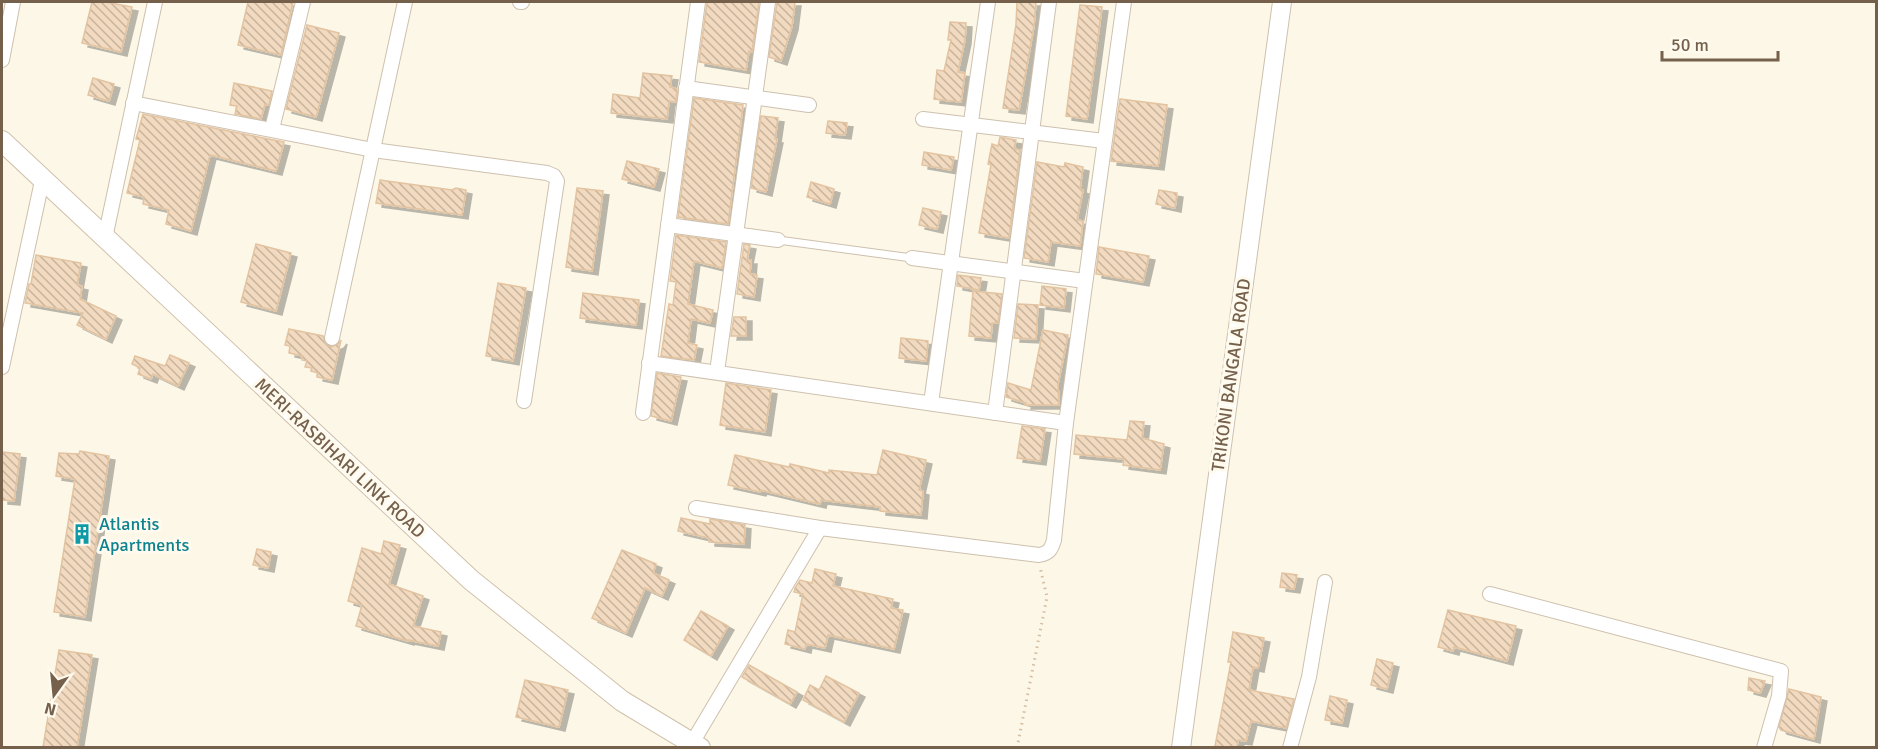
<svg xmlns="http://www.w3.org/2000/svg" width="1878" height="749" viewBox="0 0 1878 749" font-family="Signika,sans-serif">
<defs>
<pattern id="building-back-hatch" width="6" height="6" patternUnits="userSpaceOnUse" patternTransform="scale(1.5)"><rect width="6" height="6" fill="#f1dabf"/><path d="M-1 5l2 2M0 0l6 6M5-1l2 2" fill="none" stroke="#c8b49d"/></pattern>
<filter id="shadow"><feDropShadow dx="6" dy="4" stdDeviation="0" flood-color="#0004"/></filter>
</defs>
<rect width="100%" height="100%" fill="#fcf7e7"/>
<g fill="url(#building-back-hatch)" stroke="#e3c3a0" stroke-width="1.5" filter="url(#shadow)">
<path d="M92,2h14l26,5 -11,45 -39,-9z"/>
<path d="M248,2h45l-12,53 -43,-10z"/>
<path d="M707,2h52l-7,50 -3,-1 -3,19 -47,-8z"/>
<path d="M777,2h18l-3,24 -11,35 -12,-4z"/>
<path d="M1017,2h19l-2,24 -15,84 -16,-2 13,-84z"/>
<path d="M1080,5l22,2 -15,112 -21,-3z"/>
<path d="M950,22l16,1 -1,17 -7,32 7,1 -4,29 -27,-3 3,-29 7,1 7,-31h-3z"/>
<path d="M307,25l32,8 -23,84 -30,-8z"/>
<path d="M643,73l29,3 -2,11 7,2 -1,13 -7,-1 -2,18 -56,-6 2,-19 27,4z"/>
<path d="M93,78l21,6 -5,17 -21,-6z"/>
<path d="M234,83l38,8 -3,14 -4,-1 -4,15 -26,-5 2,-8 -7,-1z"/>
<path d="M694,98l49,7 -15,119 -50,-7z"/>
<path d="M1120,99l47,6 -9,61 -47,-5z"/>
<path d="M143,114l141,28 -8,29 -66,-16 -19,76 -25,-7 3,-14 -26,-6 1,-7 -17,-4 13,-53 -4,-1z"/>
<path d="M761,116l17,2 -3,21h2l-11,53 -15,-4z"/>
<path d="M828,121l19,2 -2,12 -19,-2z"/>
<path d="M1000,137l16,3 -2,9 6,1 -11,88 -30,-5 12,-68 -3,-1 4,-20 6,2z"/>
<path d="M924,152l30,5 -3,13 -29,-5z"/>
<path d="M627,161l32,8 -5,18 -32,-8z"/>
<path d="M1037,162l27,5 1,-4 18,4 -3,22 3,1 -6,30 6,1 -3,25 -29,-4 -3,20 -24,-4z"/>
<path d="M380,180l72,10 4,-2 10,2 -4,25 -86,-12z"/>
<path d="M811,182l23,7 -4,15 -23,-7z"/>
<path d="M577,188l26,3 -11,80 -26,-4z"/>
<path d="M1159,190l18,3 -2,15 -19,-4z"/>
<path d="M923,208l18,4 -4,17 -18,-4z"/>
<path d="M676,235l50,7 -4,26 -28,-7 -6,43 25,6 -3,13 -19,-4 -3,24 9,2 -3,15 -33,-4 8,-52 4,1 3,-23 -6,-1z"/>
<path d="M256,244l35,9 -15,58 -35,-9z"/>
<path d="M744,244l6,1 -3,15h4l-1,14 7,1 -3,22 -17,-3z"/>
<path d="M1099,247l50,9 -6,26 -47,-8z"/>
<path d="M36,255l45,8 -4,22 5,1 -2,13 36,17 -10,23 -29,-14 6,-12 -58,-10 4,-19h2z"/>
<path d="M958,275l23,3 -2,12 -22,-4z"/>
<path d="M498,283l28,5 -13,73 -27,-5z"/>
<path d="M1042,286l24,3 -2,19 -24,-3z"/>
<path d="M973,291l29,3 -4,29h-6l-1,15 -22,-2z"/>
<path d="M583,293l56,7 -3,25 -56,-7z"/>
<path d="M1018,304l20,1 -2,34 -22,-1z"/>
<path d="M734,317h12v19h-15z"/>
<path d="M289,329l34,7 3,8 5,3 7,-3 3,-4 -9,40 -15,-3 1,-4 -7,-2 1,-3 -7,-1 2,-6 -5,-1 1,-4 -14,-3 1,-7 -5,-1z"/>
<path d="M1043,330l25,5 -10,49 1,21h-34l1,-2 -20,-6 2,-14 23,7z"/>
<path d="M901,338l27,3 -2,20 -27,-3z"/>
<path d="M170,355l19,8 -11,23 -25,-12 -2,5 -13,-5 2,-6 -8,-4 3,-8 30,10z"/>
<path d="M657,373l24,4 -10,44 -20,-5z"/>
<path d="M726,383l45,7 -6,42 -45,-7z"/>
<path d="M1130,421l14,1 -2,16 22,6 -4,26 -37,-5 1,-6 -50,-5 2,-19 51,5z"/>
<path d="M1022,426l23,3 -5,32 -23,-3z"/>
<path d="M883,450l43,10 -7,30 4,1 -2,24 -41,-4v-4l-59,-7 -1,4 -59,-14 -1,2 -32,-7 7,-30 54,12 1,-3 39,9v-3l48,5z"/>
<path d="M80,451l29,5 -24,161 -31,-5 21,-133 -19,-3 3,-23 20,1z"/>
<path d="M2,452l18,2 -6,47 -12,-1z"/>
<path d="M681,518l29,6v-5l35,6 -1,19 -35,-2v-4l-31,-7z"/>
<path d="M384,541l16,4 -11,39 34,12 -10,30 28,6 -3,14 -30,-6v1l-52,-15 6,-21 -14,-4 14,-53 19,6z"/>
<path d="M257,549l14,3 -3,16 -15,-3z"/>
<path d="M622,550l34,14 -3,9 16,7 -7,16 -17,-8 -19,45 -34,-15z"/>
<path d="M815,569l21,5 -3,12 60,13 -2,9 12,2 -9,39 -66,-14 -3,13 -19,-4 -1,5 -20,-5 3,-14 7,2 8,-38 -9,-2 1,-4 5,-8 12,3z"/>
<path d="M1282,573l15,2 -3,14 -14,-2z"/>
<path d="M1448,610l68,16 -9,35 -53,-14 -1,4 -15,-4z"/>
<path d="M701,611l27,15 -17,30 -27,-16z"/>
<path d="M1233,632l31,6 -6,30 -5,-1 -4,23 45,9 -8,29 -35,-7 -5,20 -8,-1 -1,7h-14l-8,-1 16,-84h-3z"/>
<path d="M59,650l33,5 -15,92h-34z"/>
<path d="M1377,659l16,4 -6,26 -16,-4z"/>
<path d="M749,665l48,27 -7,12 -48,-27z"/>
<path d="M826,676l33,17 -15,29 -41,-22 7,-15 9,5z"/>
<path d="M1749,678l16,3 -5,12 -12,-3z"/>
<path d="M525,680l43,10 -9,37 -43,-10z"/>
<path d="M1789,689l32,8 -7,42 -33,-9 -2,-3z"/>
<path d="M1330,696l17,4 -5,23 -17,-3z"/>
</g>
<g fill="none" stroke-linecap="round" stroke-linejoin="round">
<g stroke="#cec0ae" stroke-width="9">
<path id="service" d="M778,240l134,18"/>
</g>
<g stroke="#cec0ae" stroke-width="16">
<g id="minor">
<path d="M520,2h2"/>
<path d="M2,60l11,-58"/>
<path d="M686,88l123,17"/>
<path d="M133,103l240,47 174,23 7,3 3,5 -33,220"/>
<path d="M923,119l181,22"/>
<path d="M272,129l31,-127"/>
<path d="M668,225l110,15"/>
<path d="M105,238l50,-236"/>
<path d="M912,258l173,23"/>
<path d="M332,338l73,-336"/>
<path d="M649,363l417,60"/>
<path d="M2,367l40,-186"/>
<path d="M717,372l51,-370"/>
<path d="M931,403l57,-401"/>
<path d="M643,413l55,-411"/>
<path d="M995,413l54,-411"/>
<path d="M696,508l124,20 219,27c10,-2 12,-5 15,-15l12,-117 58,-421"/>
<path d="M1490,594l291,77 -2,25 -15,52"/>
<path d="M692,743l128,-215"/>
<path d="M1290,748l19,-71 16,-95"/>
</g>
</g>
<g stroke="#cec0ae" stroke-width="20">
<path id="tertiary" d="M1181,748l101,-746"/>
</g>
<g stroke="#d0c1ab" stroke-width="22">
<path id="secondary" d="M2,141l469,439 151,121 78,47"/>
</g>
<path stroke="#d6bda2" stroke-width="3" stroke-dasharray="1.5 4.5" stroke-linecap="butt" d="M1017,748l30,-151 -7,-30"/>
<use href="#service" stroke="#fff" stroke-width="7"/>
<use href="#minor" stroke="#fff" stroke-width="14"/>
<use href="#tertiary" stroke="#fff" stroke-width="18"/>
<use href="#secondary" stroke="#fff" stroke-width="20"/>
</g>
<defs>
<g id="building-bare" transform="scale(1.62)"><path d="M-4-6H4V6H1V3H-1V6H-4ZM-2.5-4.3h1.7v1.8h-1.7ZM.8-4.3h1.7v1.8H.8ZM-2.5-1h1.7V.8h-1.7ZM.8-1h1.7V.8H.8Z" fill="#0f9aa8" stroke="#fffaee" stroke-width="2.5" paint-order="stroke"/></g>
</defs>
<g fill-rule="evenodd">
<use href="#building-bare" x="82" y="534"/>
</g>
<g text-anchor="middle" dominant-baseline="central" stroke-width="6" stroke-linejoin="round" paint-order="stroke">
<g font-size="18" fill="#75604c" stroke="#fffaee">
<text transform="translate(1231 375) rotate(-82)">TRIKONI BANGALA ROAD</text>
<text transform="translate(340 458) rotate(43)">MERI-RASBIHARI LINK ROAD</text>
</g>
<g font-size="18" fill="#0d838f" stroke="#fffaee" text-anchor="start">
<text x="99" y="524">Atlantis<tspan x="99" dy="21">Apartments</tspan></text>
</g>
</g>
<rect width="1878" height="749" fill="none" stroke="#75604c" stroke-width="6"/>
<g transform="translate(54 695) rotate(195)" stroke="#fffaee" stroke-width="4.5" paint-order="stroke">
<path d="M0-4.5L10 22L0 15L-10 22Z" fill="#75604c"/>
<text y="-9" font-size="16" font-weight="bold" text-anchor="middle" fill="#75604c">N</text>
</g>
<path d="M1662 51v9h116v-9" fill="none" stroke="#75604c" stroke-width="3"/>
<text x="1671" y="51" font-size="18" fill="#75604c" stroke="#fffaee" stroke-width="4.5" paint-order="stroke">50 m</text>
</svg>
